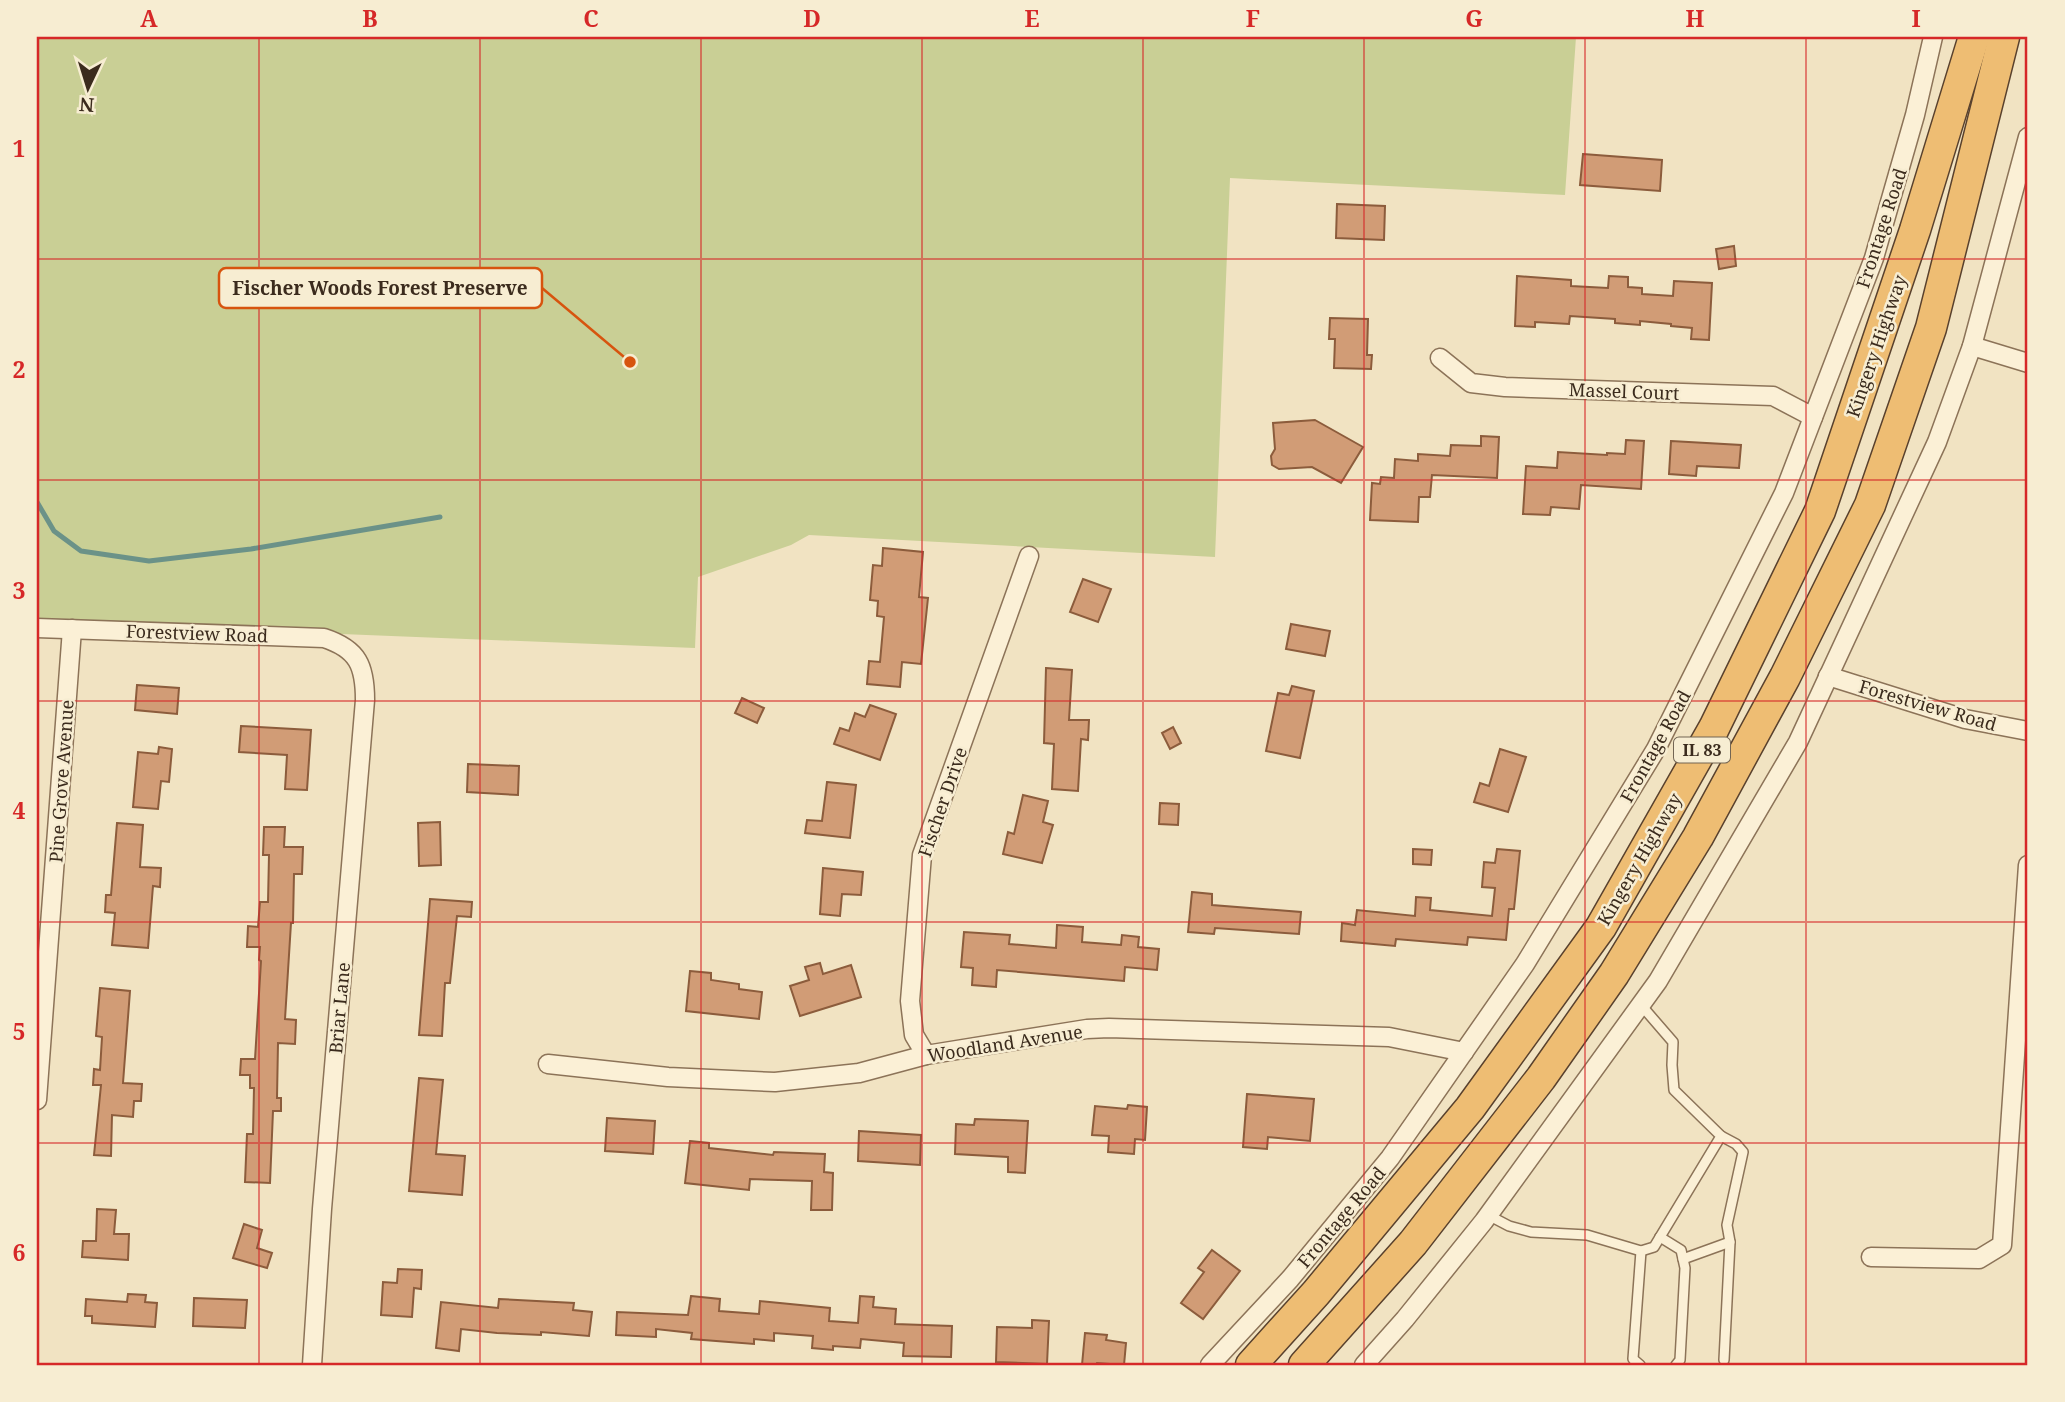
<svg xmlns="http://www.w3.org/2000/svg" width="2065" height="1402" viewBox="0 0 2065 1402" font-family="'Noto Serif',serif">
<rect width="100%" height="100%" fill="#f1e3c2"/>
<path fill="#c9cf95" d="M37,37h1539l-11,158 -335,-17 -15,379 -406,-22 -18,10 -93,32 -3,71 -658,-26z"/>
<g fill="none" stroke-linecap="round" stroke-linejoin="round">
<path stroke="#6b9288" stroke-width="5" d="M37,502l17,29 27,20 68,10 102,-12 189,-32"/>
</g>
<g fill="#d19c76" stroke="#8c5c3c" stroke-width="2">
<path d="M1583,154l79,6 -2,31 -80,-6z"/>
<path d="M1337,204l48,2 -1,34 -48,-2z"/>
<path d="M1734,246l2,20 -17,3 -3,-20z"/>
<path d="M1517,276l54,4v6l37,2 1,-12 19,1v10l14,1v6l31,2 1,-15 38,2 -3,57 -18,-1 1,-11 -21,-2v-2l-31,-3v4l-25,-2v-4l-45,-3 -1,8 -34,-2v5l-20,-1z"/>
<path d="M1330,318l38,1 -1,36h5l-1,14 -37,-1 1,-29h-6z"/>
<path d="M1315,420l48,27 -22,36 -29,-16 -33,2 -7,-4 -1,-9 4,-7 -2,-26z"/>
<path d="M1481,436l18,1 -2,41 -65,-3 -2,22h-11l-1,25 -48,-2 2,-37 8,1 1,-7 13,1 1,-19 23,2v-7l32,2 1,-11 30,1z"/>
<path d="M1626,440l18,1 -3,48 -60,-4 -2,24 -28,-2 -1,8 -27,-1 3,-48 31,2 1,-16 49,3v-2l18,1z"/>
<path d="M1671,441l70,4 -2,23 -42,-2 -1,10 -27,-2z"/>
<path d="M883,548l40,4 -4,45 9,1 -7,66 -19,-2 -2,25 -33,-3 2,-23 11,1 4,-45 -7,-1 1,-15 -8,-1 3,-35 9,1z"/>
<path d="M1083,579l28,10 -13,33 -28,-10z"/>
<path d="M1291,624l39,7 -5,25 -39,-7z"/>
<path d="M1046,668l26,2 -3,50h20l-1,20 -7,-1 -3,52 -26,-2 2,-45 -10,-1z"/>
<path d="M137,685l42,3 -2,26 -42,-4z"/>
<path d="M1292,686l22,5 -14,67 -34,-7 12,-58 11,2z"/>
<path d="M742,698l22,10 -7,15 -22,-10z"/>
<path d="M870,705l26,9 -16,46 -46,-16 6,-16 9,3 6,-18 10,4z"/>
<path d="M241,726l70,4 -4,60 -22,-1 2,-34 -48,-3z"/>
<path d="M1173,727l8,16 -11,6 -8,-16z"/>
<path d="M159,747l13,2 -3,33 -8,-1 -3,28 -25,-2 5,-55 20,2z"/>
<path d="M1500,749l26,8 -18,55 -34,-10 6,-19 9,3z"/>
<path d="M468,764l51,2 -1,29 -51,-3z"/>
<path d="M827,782l29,3 -6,53 -45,-5 2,-13 15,1z"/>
<path d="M1023,795l25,6 -5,21 10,3 -11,38 -39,-9 5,-22 6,2z"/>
<path d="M1160,803l19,1 -1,21 -19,-1z"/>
<path d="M440,822l1,43 -22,1 -1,-43z"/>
<path d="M117,823l26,2 -3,42 21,1 -1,19 -7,-1 -5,62 -36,-3 3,-32 -10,-1 1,-17h5z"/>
<path d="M264,827h21l-1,20h19l-1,27h-8l-1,49h-2l-6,96 11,1 -1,24 -17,-1 -1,55h4v13h-8l-3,72 -25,-1 2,-48h6l1,-46h-4v-13h-10l1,-16h14l6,-98 -2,-1 1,-13h-13l1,-21 10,1 2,-25h8l1,-47h-6z"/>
<path d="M1413,849l19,1 -1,15 -18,-1z"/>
<path d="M1497,849l23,2 -6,58h-5l-3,31 -38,-3 -1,8 -71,-6 -1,7 -54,-5 1,-18 13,2 2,-15 58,6 1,-19 15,1 -1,12 62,6 3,-28 -13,-1 2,-25 11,1z"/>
<path d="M823,868l40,4 -2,23 -19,-1 -2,22 -20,-2z"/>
<path d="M1192,892l20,2v11l89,7 -2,22 -84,-6 -1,6 -26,-2z"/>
<path d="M430,899l42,3 -1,15 -14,-1 -7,67h-5l-3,53 -23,-1z"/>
<path d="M1057,925l26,2 -1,15 39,3 1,-10 17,2 -1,10 21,2 -2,21 -32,-3 -1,14 -127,-11 -1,17 -24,-2 1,-17 -12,-1 3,-35 46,3 -1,9 47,4z"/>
<path d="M820,963l3,11 28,-9 10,32 -61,19 -10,-30 19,-6 -4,-13z"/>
<path d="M690,971l21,2v7l28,4v5l23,3 -3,27 -73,-8z"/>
<path d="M100,988l30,3 -7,92 19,1 -1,17h-7l-1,16 -21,-2 -1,41 -17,-1 7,-70h-8l1,-16 6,1 2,-33 -6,-1z"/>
<path d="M419,1078l24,2 -7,74 29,2 -3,39 -53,-4z"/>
<path d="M1247,1094l67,5 -4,42 -42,-4 -1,12 -24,-2z"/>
<path d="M1128,1105l19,2 -2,33 -10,-1 -1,15 -26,-2 1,-16 -17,-1 3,-29 32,3z"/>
<path d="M607,1118l48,3 -2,33 -48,-3z"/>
<path d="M975,1119l53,2 -3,52 -17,-1v-15l-53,-3 1,-30 18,1z"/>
<path d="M859,1131l62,4 -1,30 -62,-4z"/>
<path d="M690,1141l19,2v5l64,7 1,-3 51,2 -1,18 9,1 -1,37h-21l1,-29 -62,-2 -1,11 -64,-7z"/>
<path d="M97,1209l19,1 -2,24h15l-1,26 -46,-3 1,-16h13z"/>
<path d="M244,1224l18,6 -5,18 15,5 -5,15 -34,-10z"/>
<path d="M1212,1250l28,21 -37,48 -22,-16 23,-31 -6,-4z"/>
<path d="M398,1269l24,1 -1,19 -7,-1 -2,29 -31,-2 2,-33 14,1z"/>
<path d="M128,1294l18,1 -1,7 12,1 -2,24 -63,-4v-7h-7l1,-17 41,3z"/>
<path d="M691,1296l29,3 -1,12 40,3 1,-13 70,7 -1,13 29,2 2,-27 14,1 -1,10 23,2 -1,15 57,2 -1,31 -48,-1 1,-13 -43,-4 -1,9 -27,-2v4l-21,-2 1,-12 -39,-3v8l-20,-2v5l-63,-5 1,-6 -36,-4v8l-40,-2 1,-23 71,3z"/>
<path d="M194,1298l53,2 -2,28 -52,-2z"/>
<path d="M499,1299l75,4 -1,7 19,2 -3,24 -48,-4v3l-44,-2 -36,-4 -2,22 -23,-3 5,-46 57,6z"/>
<path d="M1032,1320l17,1 -2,43 -51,-2 1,-35 35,1z"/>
<path d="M1085,1333l22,2 -1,5 20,3 -2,22 -27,-2 -1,2h-14z"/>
</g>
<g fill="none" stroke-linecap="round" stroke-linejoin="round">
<g stroke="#8c7358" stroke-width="12">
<g id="service">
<path d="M1721,1136l15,8 7,8 -16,73 3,17 -6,118"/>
<path d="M1488,1215l21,11 22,6 56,3 54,16 13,-4 67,-111 -47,-46 -2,-25 1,-23 -32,-37"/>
<path d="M1660,1237l21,13 4,18 -5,92 -4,5"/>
<path d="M1683,1259l47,-17"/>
<path d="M1640,1365l-7,-6 8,-108"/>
</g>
</g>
<g stroke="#8c7358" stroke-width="21">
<g id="minor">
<path d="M1972,346l56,17"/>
<path d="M1440,358l31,25 34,4 268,9 40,21"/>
<path d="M37,628l287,10c34,11 41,28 41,62l-43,509 -10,156"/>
<path d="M1828,676l137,43 63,12"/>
<path d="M926,1055l-12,-20 -4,-34 12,-146 107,-299"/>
<path d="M548,1064l120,13 107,5 84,-9 67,-18 161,-26 22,-1 280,9 75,15"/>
<path d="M37,1100l35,-471"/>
<path d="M1871,1257l108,2 23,-14 26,-380"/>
<path d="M1210,1365l80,-86 100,-121 135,-194 131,-215 128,-256 90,-235 41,-143 18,-78"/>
<path d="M1364,1365l41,-46 79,-98 174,-240 140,-239 139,-300 35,-96 56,-209"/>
</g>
</g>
<g stroke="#59412d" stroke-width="33">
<g id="trunk">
<path d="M1251,1365l65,-72 154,-185 131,-181 113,-199 106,-217 95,-281 59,-193"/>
<path d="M1304,1365l109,-122 128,-165 73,-104 84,-137 87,-160 85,-172 61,-177 73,-291"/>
</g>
</g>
<use href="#service" stroke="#fbf0d6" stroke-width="9"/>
<use href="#minor" stroke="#fbf0d6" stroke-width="18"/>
<use href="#trunk" stroke="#eebd73" stroke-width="30"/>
</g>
<path fill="none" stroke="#d62828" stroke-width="2" stroke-opacity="0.55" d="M259,37v1328M480,37v1328M701,37v1328M922,37v1328M1143,37v1328M1364,37v1328M1585,37v1328M1806,37v1328M37,259h1991M37,480h1991M37,701h1991M37,922h1991M37,1143h1991"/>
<g text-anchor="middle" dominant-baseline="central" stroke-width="5" stroke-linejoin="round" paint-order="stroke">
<rect fill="#f7edd2" stroke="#736553" stroke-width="2" x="1674" y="737.5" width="56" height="25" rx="5"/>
<g font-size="16" font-weight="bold" fill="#3b2b1d">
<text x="1702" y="750">IL 83</text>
</g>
<g font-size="18" fill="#3b2b1d" stroke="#f7edd2">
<text transform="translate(1881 228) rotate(-72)">Frontage Road</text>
<text transform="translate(1876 346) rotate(-71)">Kingery Highway</text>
<text transform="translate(1624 391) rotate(2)">Massel Court</text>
<text transform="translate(197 633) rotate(2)">Forestview Road</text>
<text transform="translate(1928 705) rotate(16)">Forestview Road</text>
<text transform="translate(1655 746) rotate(-61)">Frontage Road</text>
<text transform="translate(61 781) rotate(-86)">Pine Grove Avenue</text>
<text transform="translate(942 802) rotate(-71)">Fischer Drive</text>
<text transform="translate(1639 859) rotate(-60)">Kingery Highway</text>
<text transform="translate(339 1008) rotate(-85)">Briar Lane</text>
<text transform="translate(1005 1043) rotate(-9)">Woodland Avenue</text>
<text transform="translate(1341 1217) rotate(-50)">Frontage Road</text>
</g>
</g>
<path fill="none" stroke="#d7540e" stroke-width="2.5" d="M630 362L542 288"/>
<circle fill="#d7540e" stroke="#f7edd2" stroke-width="2.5" cx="630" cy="362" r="7"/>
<rect fill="#f7edd2" stroke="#d7540e" stroke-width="2.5" x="219" y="268" width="323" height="40" rx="7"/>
<g font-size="19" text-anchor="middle" font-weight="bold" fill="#3b2b1d">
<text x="380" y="295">Fischer Woods Forest Preserve</text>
</g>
<rect width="2065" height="1402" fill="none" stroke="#f7edd2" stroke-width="77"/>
<g transform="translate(88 88) rotate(184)" stroke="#f7edd2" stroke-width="5" paint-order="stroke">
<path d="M0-5L12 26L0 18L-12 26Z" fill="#3b2b1d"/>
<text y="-10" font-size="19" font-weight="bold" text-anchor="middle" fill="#3b2b1d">N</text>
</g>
<rect x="38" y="38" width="1988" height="1326" fill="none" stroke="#d62828" stroke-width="2.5"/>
<g font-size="23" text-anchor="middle" font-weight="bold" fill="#d62828">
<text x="149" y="27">A</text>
<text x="370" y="27">B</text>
<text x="591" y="27">C</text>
<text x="812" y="27">D</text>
<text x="1032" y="27">E</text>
<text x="1253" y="27">F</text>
<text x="1474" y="27">G</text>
<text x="1695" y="27">H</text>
<text x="1916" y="27">I</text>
<text x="19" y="157">1</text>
<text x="19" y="378">2</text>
<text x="19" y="599">3</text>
<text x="19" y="819">4</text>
<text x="19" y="1040">5</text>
<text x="19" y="1261">6</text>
</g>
</svg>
